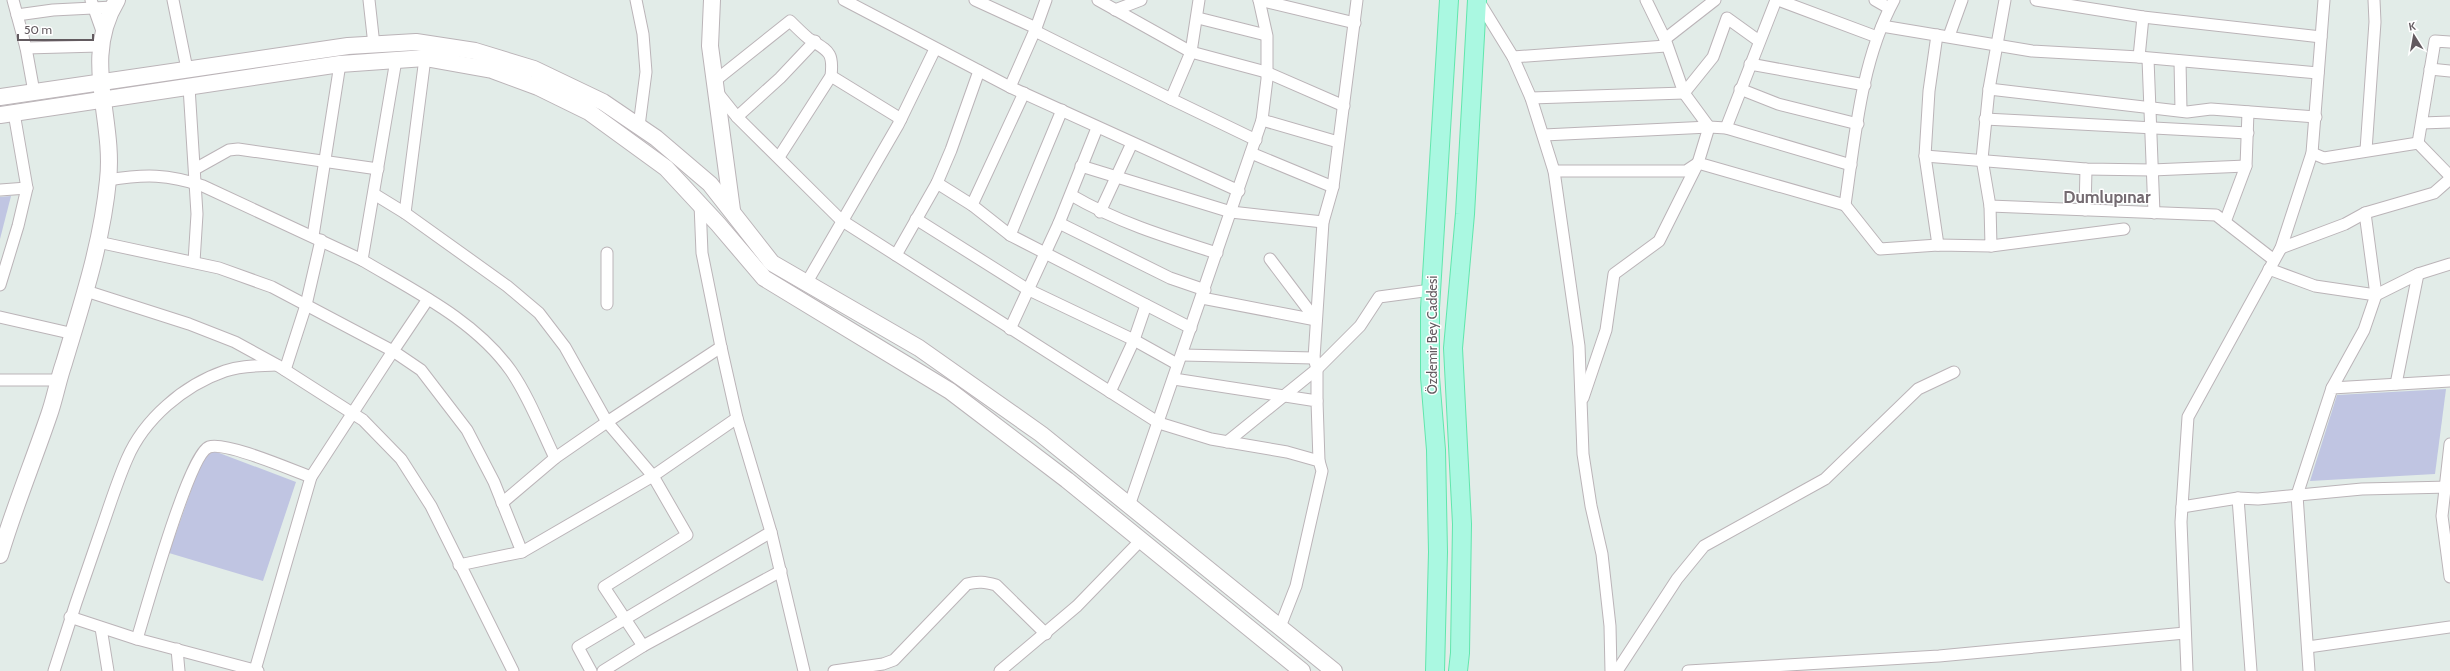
<svg xmlns="http://www.w3.org/2000/svg" width="2450" height="671" viewBox="0 0 2450 671" font-family="Cabin,sans-serif">
<rect width="100%" height="100%" fill="#e2ece8"/>
<g fill="#c0c5e2">
<path d="M11,196l-11,43v-42z"/>
<path d="M2446,389l-11,85 -125,7 27,-86z"/>
<path d="M214,451l82,31 -33,99 -94,-28 33,-94z"/>
</g>
<g fill="none" stroke-linecap="round" stroke-linejoin="round">
<g stroke="#bbb4b8" stroke-width="13">
<g id="street">
<path d="M13,0l13,48 8,44"/>
<path d="M91,0l12,34"/>
<path d="M173,0l14,69"/>
<path d="M369,0l5,45"/>
<path d="M636,0l7,34 3,38 -7,54"/>
<path d="M844,0l166,87 229,104"/>
<path d="M975,0l61,28"/>
<path d="M1098,0l93,52 75,20 78,34"/>
<path d="M1199,0l-8,52 -20,47 85,41"/>
<path d="M1259,0l96,23"/>
<path d="M1478,0l35,57 18,41 23,73 25,175 4,108 8,52 11,48 8,72 1,45"/>
<path d="M1646,0l19,39 19,54 25,34"/>
<path d="M1778,0l99,37"/>
<path d="M1875,0l14,8"/>
<path d="M2005,0l-16,89 -7,70 8,47 226,9 58,45"/>
<path d="M2036,0l107,17 178,20"/>
<path d="M1115,10l26,-10"/>
<path d="M17,15l36,-5 60,-3"/>
<path d="M1198,18l68,17"/>
<path d="M1882,26l150,25 107,6 179,16"/>
<path d="M1035,31l136,68"/>
<path d="M1937,35l-8,56 -4,65 13,89"/>
<path d="M1949,36l13,-36"/>
<path d="M1665,39l50,-39"/>
<path d="M26,48l73,-2"/>
<path d="M1513,57l153,-11"/>
<path d="M2139,57l4,-40"/>
<path d="M2148,59l6,154"/>
<path d="M396,60l-34,200c52,31 113,60 149,111 18,26 30,58 44,87l52,-36 46,54 34,59 -83,52 39,59"/>
<path d="M2180,61l1,49"/>
<path d="M1750,64l115,21"/>
<path d="M2430,69l20,2"/>
<path d="M831,76l70,43"/>
<path d="M716,80l74,-59c6,6 12,12 18,17 19,13 26,12 23,38l-52,81"/>
<path d="M189,87l8,127 -3,48"/>
<path d="M1010,87l26,-59 10,-28"/>
<path d="M1740,89l38,15 80,20"/>
<path d="M1989,89l198,23 24,-3 105,8"/>
<path d="M717,92l20,25 104,103 318,203 52,16 76,13 32,9 3,10 -26,115 -16,41"/>
<path d="M1531,98l153,-5 29,-36 14,-39 32,23"/>
<path d="M737,117l43,-39 35,-37"/>
<path d="M1985,119l263,14"/>
<path d="M1262,120l76,22"/>
<path d="M2422,123l28,-1"/>
<path d="M1709,127l-11,36 147,42c10,-68 16,-144 49,-205"/>
<path d="M1726,128l50,-128"/>
<path d="M1544,135l165,-8 17,1 125,37"/>
<path d="M2418,143l17,-102 15,1"/>
<path d="M2418,143l32,33"/>
<path d="M2366,150l9,-128 -1,-22"/>
<path d="M1251,153l82,34"/>
<path d="M2312,153l12,5 94,-15"/>
<path d="M1925,156l161,13 66,1 94,-4"/>
<path d="M1081,166l150,46 92,10"/>
<path d="M195,169l34,-19 9,-1 140,20"/>
<path d="M1554,171h132l12,-8"/>
<path d="M108,180c37,-6 60,-6 95,6l159,74"/>
<path d="M937,183l35,22 38,30 181,93"/>
<path d="M0,190l27,-2"/>
<path d="M374,194l31,19 102,73 32,27 26,34 42,75 114,-75"/>
<path d="M1071,195c46,27 95,42 146,58"/>
<path d="M700,204l2,49 19,94 16,71 34,114 33,139"/>
<path d="M972,205l52,-112"/>
<path d="M1845,205l35,44 58,-4 53,1 -1,-40"/>
<path d="M2085,210l1,-41"/>
<path d="M1100,212l32,-69"/>
<path d="M405,213l20,-155"/>
<path d="M916,219l111,70 107,51 43,24"/>
<path d="M2225,222l21,-56 2,-54"/>
<path d="M1059,223l111,55 35,12"/>
<path d="M1010,235l52,-125"/>
<path d="M313,236l27,-172"/>
<path d="M98,242l121,26 53,19 121,64 -82,126 -56,193"/>
<path d="M1991,246l133,-17"/>
<path d="M2281,248l64,-24 20,-11 69,-20 16,-14"/>
<path d="M607,253v51"/>
<path d="M896,255l41,-72 14,-33 28,-79"/>
<path d="M1270,259l46,61"/>
<path d="M2269,269l46,17 61,9 42,-21 32,-10"/>
<path d="M807,282l91,-157 37,-76"/>
<path d="M0,285l18,-59 9,-38 -13,-75"/>
<path d="M86,291l103,33 46,18 42,23 86,55 38,39 30,47 82,165"/>
<path d="M1202,298l114,22"/>
<path d="M428,299l-35,52 28,19 46,60 27,52 28,70"/>
<path d="M0,317l74,17"/>
<path d="M1010,329l49,-106 38,-95"/>
<path d="M1182,355l132,3"/>
<path d="M285,370l21,-65 15,-65"/>
<path d="M1174,379l143,22 2,60"/>
<path d="M0,380h59"/>
<path d="M2396,384l22,-110"/>
<path d="M2332,388l32,-58 12,-35 -11,-82"/>
<path d="M1110,392l24,-52 12,-35"/>
<path d="M1583,398l23,-68 8,-56 45,-33 39,-78"/>
<path d="M1317,401v-32l-3,-11 9,-136 10,-35 24,-187"/>
<path d="M1227,442l90,-73 43,-43 19,-29 52,-7"/>
<path d="M2450,444l-8,72 8,61"/>
<path d="M2238,498l13,173"/>
<path d="M502,503l53,-45"/>
<path d="M1129,506l133,-386 5,-41v-43l-8,-36"/>
<path d="M2182,507l56,-9 20,1 104,-10 88,-2"/>
<path d="M459,565l63,-13 131,-76 84,-58"/>
<path d="M70,617l67,22 121,32"/>
<path d="M101,628l7,43"/>
<path d="M137,639c9,-29 52,-185 72,-192 16,-6 83,23 102,30"/>
<path d="M2308,647l142,-20"/>
<path d="M177,649l2,22"/>
<path d="M54,671c14,-45 29,-90 45,-135 9,-25 17,-52 28,-77 17,-40 57,-74 98,-88 17,-6 34,-5 51,-6"/>
<path d="M591,671l-13,-24 193,-115"/>
<path d="M603,671l40,-25 138,-75"/>
<path d="M834,671l49,-7 11,-4 73,-76c11,-3 18,-2 29,1l50,49"/>
<path d="M1000,671l77,-65 64,-66"/>
<path d="M1617,671l60,-92 27,-33 121,-67 93,-90 36,-17"/>
<path d="M1688,671l251,-15 246,-23"/>
<path d="M2187,671l-6,-149 7,-105 93,-169 31,-95 12,-153"/>
<path d="M2309,671l-12,-176 35,-107 118,-7"/>
</g>
</g>
<g stroke="#bbb4b8" stroke-width="18">
<g id="secondary">
<path d="M712,0l-2,46 22,164"/>
<path d="M0,97l348,-51 68,-4 59,9 59,18 69,33 53,36 54,46 62,79 147,85 122,86 293,237"/>
<path d="M0,115l340,-51 85,-6 67,12 46,17 51,25 77,56 52,56 46,54 186,113 117,89 235,191"/>
<path d="M0,555c14,-47 33,-93 49,-140 6,-17 9,-35 15,-52 18,-60 38,-120 44,-183 7,-62 -27,-121 9,-180"/>
</g>
</g>
<g stroke="#61e6ad" stroke-width="20">
<g id="primary">
<path d="M1435,671l3,-119 -2,-102 -6,-73v-69l19,-308"/>
<path d="M1458,671l2,-18 2,-129 -9,-176 12,-134 12,-214"/>
</g>
</g>
<use href="#street" stroke="#fff" stroke-width="11"/>
<use href="#secondary" stroke="#fff" stroke-width="16"/>
<use href="#primary" stroke="#aaf8e1" stroke-width="18"/>
</g>
<g text-anchor="middle" dominant-baseline="central" stroke-width="3" stroke-linejoin="round" paint-order="stroke">
<g font-size="13" fill="#625a5f" stroke="#fff">
<text transform="translate(1432 335) rotate(-90)">Özdemir Bey Caddesi</text>
</g>
<g font-size="17" font-weight="bold" fill="#746b71" stroke="#fff">
<text x="2107" y="197">Dumlupınar</text>
</g>
</g>
<g transform="translate(2414 36) rotate(349)" stroke="#ffffff" stroke-width="3" paint-order="stroke">
<path d="M0-3L7 15L0 10L-7 15Z" fill="#625a5f"/>
<text y="-6" font-size="11" font-weight="bold" text-anchor="middle" fill="#625a5f">K</text>
</g>
<path d="M18 34v6h75v-6" fill="none" stroke="#625a5f" stroke-width="2"/>
<text x="24" y="34" font-size="12" fill="#625a5f" stroke="#ffffff" stroke-width="3" paint-order="stroke">50 m</text>
</svg>
